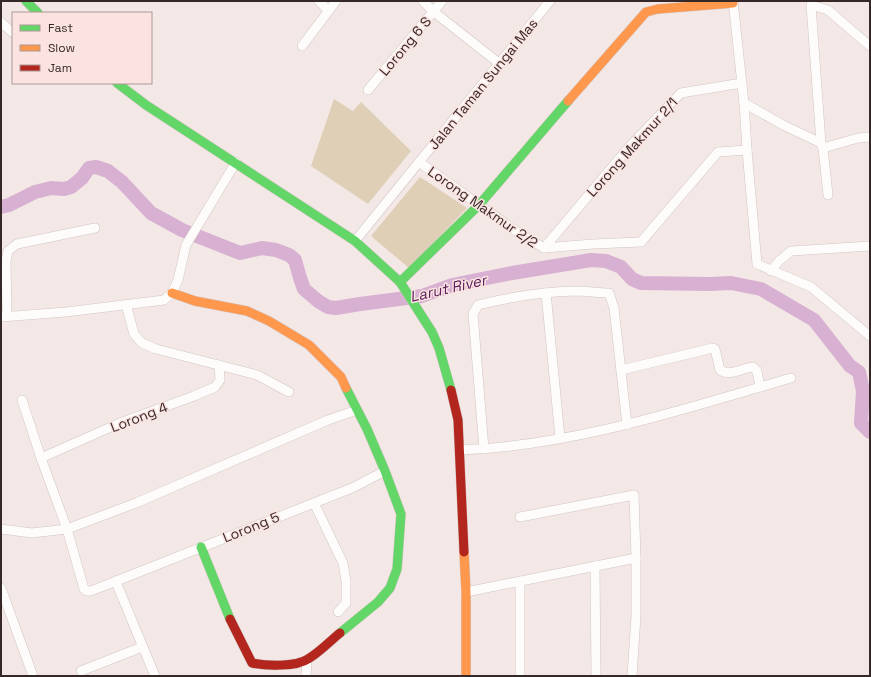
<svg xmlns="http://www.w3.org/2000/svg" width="871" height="677" viewBox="0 0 871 677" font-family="'Space Grotesk',sans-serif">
<rect width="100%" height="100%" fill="#f4e8e6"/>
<g fill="#dfcfb6">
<path d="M334,99l19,12 8,-9 50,49 -43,53 -57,-38z"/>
<path d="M420,177l47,31 -58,60 -38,-32z"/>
</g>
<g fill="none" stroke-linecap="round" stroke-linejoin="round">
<path stroke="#d7b0d2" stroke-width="14" d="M1,207l8,-2 26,-13 16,-4 13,1 7,-2 11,-9 7,-10 7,-1 12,4 14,11 29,31 31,17 58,23 22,-5 14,2 13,5 6,5 5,18 4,11 14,12 10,6 8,1 24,-4 62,-8 30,-11 60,-12 79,-13 15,1 15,6 11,12 9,4 69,1 21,-1 30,6 53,31 36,46 9,6 4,19 -2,32 9,9"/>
<g stroke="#d1c5c3" stroke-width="10">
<g id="street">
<path d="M319,1l9,9"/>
<path d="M423,1l11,11 66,52"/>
<path d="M733,1l11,102 3,47 10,114 54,23 59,49"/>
<path d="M1,22l12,11"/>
<path d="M302,46l34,-45"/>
<path d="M368,90l74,-89"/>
<path d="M744,103l39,22 38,18 2,5 5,47"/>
<path d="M821,143l-10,-138 17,5 42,36"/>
<path d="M823,148l35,-10 12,-1"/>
<path d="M419,162l97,69 28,17 49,-4 48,-2 77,-90 29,-2"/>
<path d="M355,241l195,-240"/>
<path d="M544,248l86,-102 51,-53 61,-10"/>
<path d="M771,271l8,-10 12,-10 79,-5"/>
<path d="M546,293l14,145"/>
<path d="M126,304l8,30 8,9 14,6 101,26 32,17"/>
<path d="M7,316l-1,-55 2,-10 9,-7 78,-16"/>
<path d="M1,317l65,-5 98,-12 8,-7 6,-13 8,-35 50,-83"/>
<path d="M621,370l92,-22 2,1 5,21c10,7 22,-2 33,-3l4,4 3,16"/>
<path d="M22,400l19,58 26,71 17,60c5,5 11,0 17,-2l251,-99 33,-17"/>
<path d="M484,449l-11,-135 5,-9c32,-8 64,-13 97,-14 12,0 23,2 34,2l5,15 13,117"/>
<path d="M460,450c114,-4 223,-41 331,-72"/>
<path d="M41,458l79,-35 74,-27 21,-9 5,-7 -1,-15"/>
<path d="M314,503l29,60 3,18v22l-8,9"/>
<path d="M1,529l31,4 35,-4 69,-26 192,-83 29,-10"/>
<path d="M595,566l1,110"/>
<path d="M116,582l39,94"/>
<path d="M1,588l32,88"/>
<path d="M466,592l170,-34 -2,-63 -114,22"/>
<path d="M81,671l61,-24"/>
<path d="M306,676l1,-16"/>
<path d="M520,676v-95"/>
<path d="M632,676l4,-60v-58"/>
</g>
</g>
<g stroke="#d1c5c3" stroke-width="10">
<g id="fast">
<path d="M26,1l12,12"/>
<path d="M117,83l29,22 209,136 45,41 32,50 7,16 12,42"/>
<path d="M400,282l79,-77 89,-104"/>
<path d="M201,547l29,72"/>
<path d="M340,633l38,-31 12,-14 7,-19 4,-55 -16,-43 -18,-42 -21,-41"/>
</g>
</g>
<g stroke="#d1c5c3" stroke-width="10">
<g id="slow">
<path d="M568,101l78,-89 12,-3 75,-6"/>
<path d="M172,293l23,8 52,10 22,10 40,24 32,32 5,11"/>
<path d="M464,552l2,40v84"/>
</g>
</g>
<g stroke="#d1c5c3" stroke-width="10">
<g id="jam">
<path d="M451,390l7,30 6,132"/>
<path d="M230,619l22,44c14,3 44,4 56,-4 12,-7 22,-18 32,-26"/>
</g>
</g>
<use href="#street" stroke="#fdfcfb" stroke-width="9"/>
<use href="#fast" stroke="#63d668" stroke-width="9"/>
<use href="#slow" stroke="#ff974d" stroke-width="9"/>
<use href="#jam" stroke="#b3261e" stroke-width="9"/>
</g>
<g text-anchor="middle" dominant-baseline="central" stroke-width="3" stroke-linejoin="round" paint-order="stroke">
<g font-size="14" fill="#362827" stroke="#fae3e0">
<text transform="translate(405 46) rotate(-50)">Lorong 6 S</text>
<text transform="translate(483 84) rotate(-51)">Jalan Taman Sungai Mas</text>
<text transform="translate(632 147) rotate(-48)">Lorong Makmur 2/1</text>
<text transform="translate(483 207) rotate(35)">Lorong Makmur 2/2</text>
<text transform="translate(139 417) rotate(-21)">Lorong 4</text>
<text transform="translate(251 527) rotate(-22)">Lorong 5</text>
</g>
<g font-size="15" font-style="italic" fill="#5c205e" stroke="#fae3e0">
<text transform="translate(448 288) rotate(-13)">Larut River</text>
</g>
</g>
<rect width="871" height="677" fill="none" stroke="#362827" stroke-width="4"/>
<rect x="12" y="12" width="140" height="72" fill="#fae3e0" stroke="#ac9896"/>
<rect x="20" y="25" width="20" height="6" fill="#63d668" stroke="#ac9896"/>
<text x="48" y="32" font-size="12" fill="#362827">Fast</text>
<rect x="20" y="45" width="20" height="6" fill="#ff974d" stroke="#ac9896"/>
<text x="48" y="52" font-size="12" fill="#362827">Slow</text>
<rect x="20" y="65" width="20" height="6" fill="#b3261e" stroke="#ac9896"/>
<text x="48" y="72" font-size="12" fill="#362827">Jam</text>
</svg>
